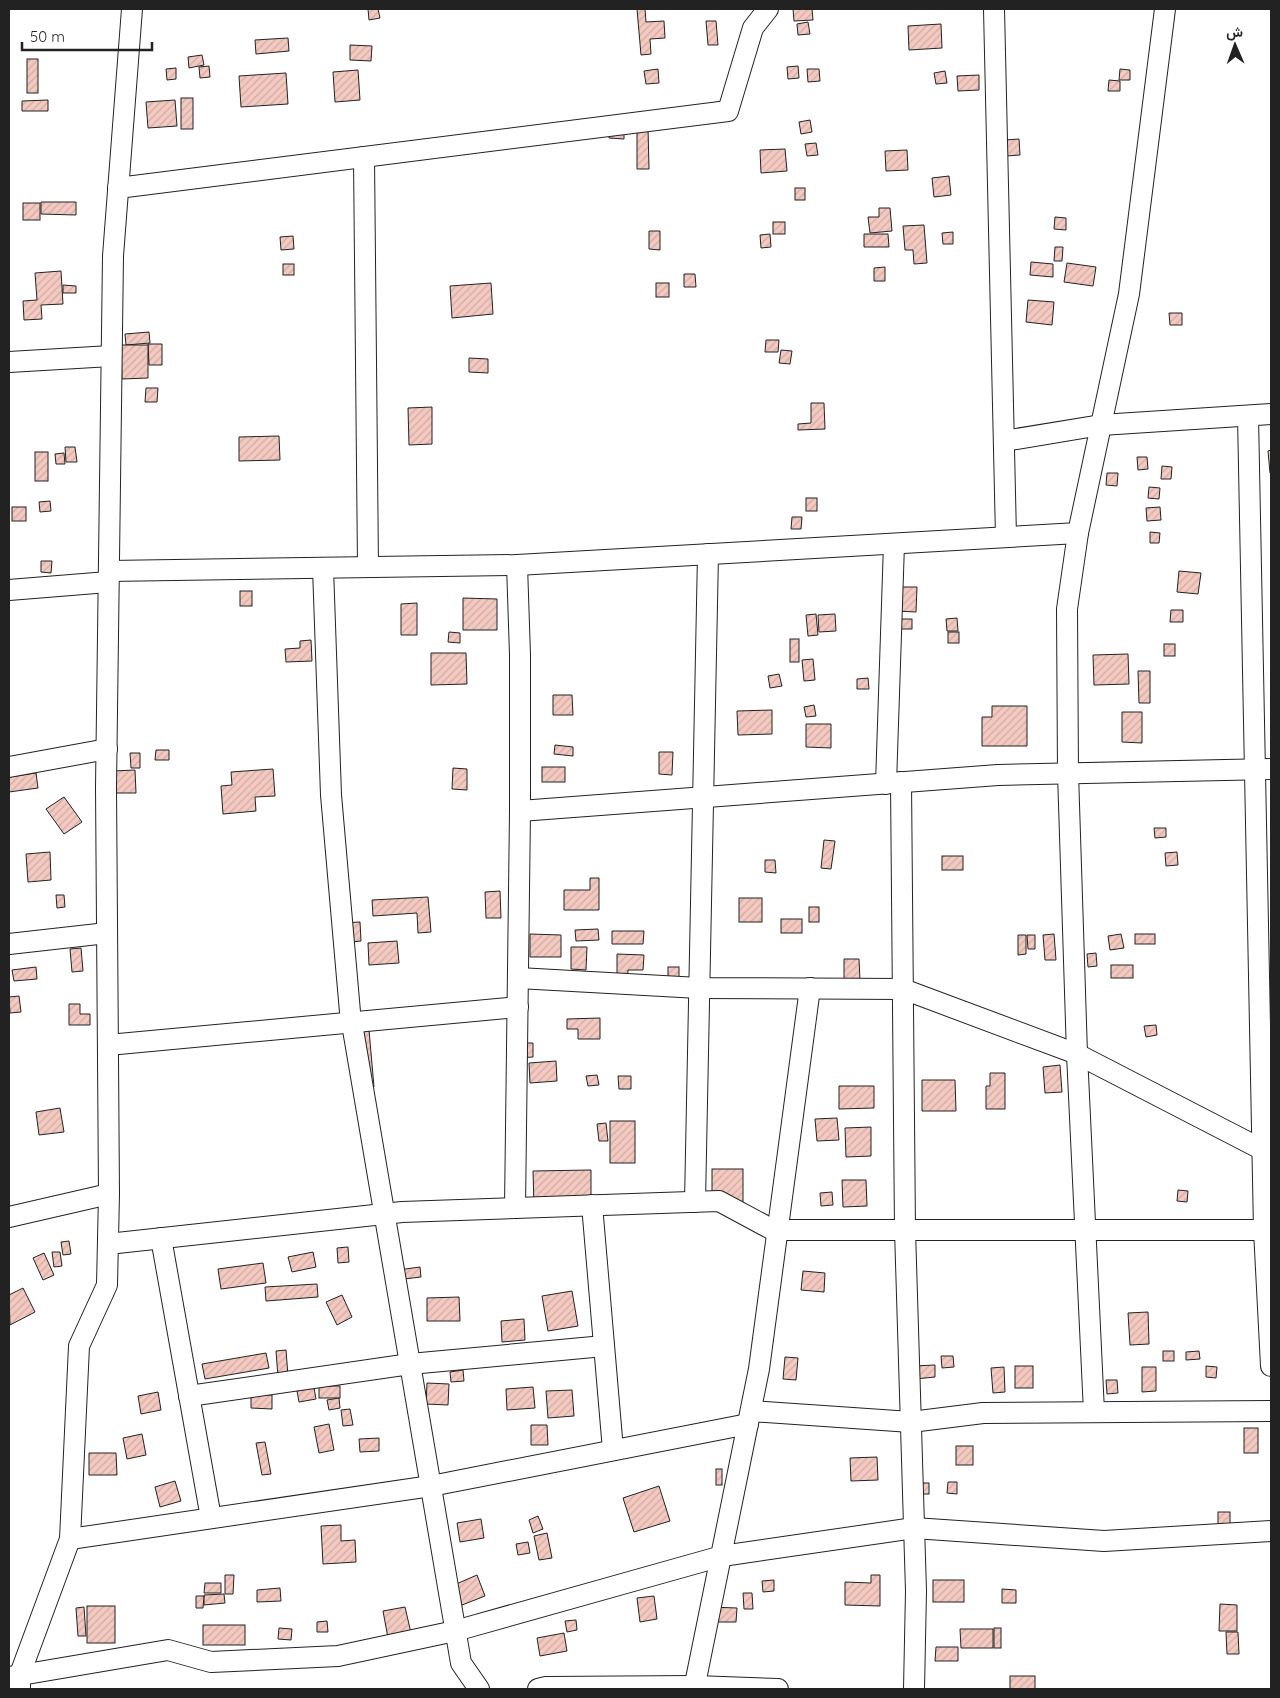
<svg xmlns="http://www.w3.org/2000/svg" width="1280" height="1698" viewBox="0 0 1280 1698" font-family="Quicksand,Vazirmatn,sans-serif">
<defs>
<pattern id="building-hatch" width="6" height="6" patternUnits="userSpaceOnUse" patternTransform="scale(1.25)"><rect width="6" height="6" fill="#f3c9c0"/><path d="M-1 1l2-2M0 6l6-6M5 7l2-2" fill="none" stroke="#d0aca5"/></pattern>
</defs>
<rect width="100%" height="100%" fill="#fff"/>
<g fill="url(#building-hatch)" stroke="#222">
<path d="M368,9h10l2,9 -11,2z"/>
<path d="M637,9h8l1,13 18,-1 1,17 -15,1 1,15 -10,1z"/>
<path d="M793,9h19l1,11 -19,1z"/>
<path d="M706,21h10l2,24h-10z"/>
<path d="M808,22l2,12 -12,1 -1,-11z"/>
<path d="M941,24l1,24 -33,2 -1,-24z"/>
<path d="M288,38l1,13 -33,3 -1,-14z"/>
<path d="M350,45l22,1 -1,15 -21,-1z"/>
<path d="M202,55l2,10 -15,3 -1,-11z"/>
<rect x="27" y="59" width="11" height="34"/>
<path d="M209,66l1,11 -10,1 -1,-11z"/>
<path d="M798,66l1,12 -11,1 -1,-12z"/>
<path d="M176,68v11l-9,1 -1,-11z"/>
<path d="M658,69l1,14 -13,1 -2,-13z"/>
<path d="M807,69h12l1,12 -12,1z"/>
<path d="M1120,69l10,1v10h-11z"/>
<path d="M358,70l2,30 -25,2 -2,-30z"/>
<path d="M945,71l2,12 -11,1 -2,-11z"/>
<path d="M286,73l2,31 -47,3 -2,-31z"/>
<path d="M979,75v15l-21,1 -1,-15z"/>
<path d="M1109,80l11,1v10h-12z"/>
<rect x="181" y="98" width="12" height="31"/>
<path d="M48,100v11h-26v-10z"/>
<path d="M175,100l2,26 -29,2 -2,-26z"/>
<path d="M810,120l2,12 -11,2 -2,-12z"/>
<path d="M637,127h11l1,42h-12z"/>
<path d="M610,128l14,1v10l-15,-1z"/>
<path d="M1019,139l1,16 -14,1 -1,-16z"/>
<path d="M816,143l2,12 -11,1 -2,-12z"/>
<path d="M785,149l2,22 -26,2 -1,-23z"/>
<path d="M907,150l1,20 -22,1 -1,-20z"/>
<path d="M949,176l2,19 -17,2 -2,-19z"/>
<rect x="795" y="188" width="10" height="12"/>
<path d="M41,202h35v13l-35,-1z"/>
<rect x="23" y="203" width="17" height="17"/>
<path d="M879,208h11l2,23 -22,2 -2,-16h11z"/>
<path d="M1055,217l11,1v12l-12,-1z"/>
<rect x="773" y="222" width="12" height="12"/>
<path d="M924,225l3,38 -13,1 -1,-14h-8l-2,-24z"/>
<path d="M649,231h11v19l-11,-1z"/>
<path d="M953,232v12h-10l-1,-11z"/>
<path d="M770,234l1,13 -10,1 -1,-13z"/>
<path d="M864,234h24l1,13h-25z"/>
<path d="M293,236l1,13 -13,1 -1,-13z"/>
<path d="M1055,247h8l-1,14h-8z"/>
<path d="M1031,262l22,2v13l-23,-2z"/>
<path d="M1067,263l29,4 -3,19 -29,-4z"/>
<rect x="283" y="264" width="11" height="11"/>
<path d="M885,267v14h-11v-13z"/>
<path d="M61,271l2,33 -22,1 1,14 -18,1 -1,-19 14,-1 -2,-27z"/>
<path d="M684,274h11l1,13h-12z"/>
<path d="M491,283l2,31 -41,4 -2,-32z"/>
<rect x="656" y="283" width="13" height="14"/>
<path d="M63,285l13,1v7h-13z"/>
<path d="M1028,300l26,2 -2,23 -26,-3z"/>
<path d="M1169,313h13v12h-12z"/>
<path d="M149,332l1,11 -24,2 -1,-11z"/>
<path d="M766,340h13l-1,12h-13z"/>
<path d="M148,344h14v21h-13z"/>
<path d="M121,345h27v33l-26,1z"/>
<path d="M781,350l11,1 -2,13 -11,-1z"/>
<path d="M469,358l19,1v14l-19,-1z"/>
<path d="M146,388h12l-1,14h-12z"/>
<path d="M811,403h13l1,26 -27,1v-6l13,-1z"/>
<path d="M432,407v37l-23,1 -1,-37z"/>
<path d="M279,436l1,24 -41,1v-24z"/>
<path d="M65,447h10l2,15h-11z"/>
<path d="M1271,450v23h-1l-2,-22z"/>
<rect x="35" y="452" width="13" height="29"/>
<path d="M64,453l1,11h-9l-1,-10z"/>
<path d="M1137,457h10l1,12 -10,1z"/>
<path d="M1162,466l10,1 -1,12h-10z"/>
<path d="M1107,473h11l-1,13 -11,-1z"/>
<path d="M1149,487l11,1 -1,11 -11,-1z"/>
<rect x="806" y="498" width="11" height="13"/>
<path d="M50,501l1,10 -11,1 -1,-10z"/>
<rect x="12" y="507" width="14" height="14"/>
<path d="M1160,507l1,13 -14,1 -1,-13z"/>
<path d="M792,517h10l-1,12h-10z"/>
<path d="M1150,532l10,1 -1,10h-9z"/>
<path d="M41,561h11l-1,12 -10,-1z"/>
<path d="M1179,571l22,2 -3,21 -21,-2z"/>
<path d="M897,587h20l-1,25 -20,-1z"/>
<rect x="240" y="591" width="12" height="15"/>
<path d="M463,598l34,1v31h-34z"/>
<path d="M417,603v32h-16v-31z"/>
<path d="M1171,610h12v12h-13z"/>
<path d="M816,614l2,21 -10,1 -2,-21z"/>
<path d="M835,614l1,17 -17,1 -1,-17z"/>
<path d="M957,618l1,13h-11l-1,-12z"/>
<rect x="892" y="619" width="20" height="10"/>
<path d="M449,632l11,1v10l-12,-1z"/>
<rect x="948" y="632" width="11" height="11"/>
<rect x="790" y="639" width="9" height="23"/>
<path d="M311,640l1,21 -26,1 -1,-13 15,-1v-7z"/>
<rect x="1164" y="644" width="11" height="12"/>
<path d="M431,653h35l1,31 -36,1z"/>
<path d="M1128,654l1,30 -35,1 -1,-30z"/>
<path d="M813,659l2,21 -11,1 -2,-21z"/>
<path d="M1138,671h12v32h-11z"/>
<path d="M779,674l3,12 -12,2 -2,-12z"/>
<path d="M868,678l1,11h-12v-10z"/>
<path d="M553,695h19l1,20h-20z"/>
<path d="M814,705l2,11 -10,1 -2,-10z"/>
<path d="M992,706h35v40h-45v-29h10z"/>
<path d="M772,710v24l-34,1 -1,-24z"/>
<path d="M1122,712h20v31l-20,-1z"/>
<path d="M806,724h25v24l-25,-1z"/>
<path d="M555,745l18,2v9l-19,-2z"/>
<path d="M156,750h13v10h-14z"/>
<path d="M659,752h14l-1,23 -13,-1z"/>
<path d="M130,753h10v15h-9z"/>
<rect x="542" y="767" width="23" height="15"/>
<path d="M453,768l14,1v21l-15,-1z"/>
<path d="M273,769l2,27 -20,1 1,14 -33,3 -2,-28 11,-1 -1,-13z"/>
<path d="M135,770l1,23h-22l-1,-22z"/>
<path d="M36,773l2,15 -29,4v-15z"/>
<path d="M64,797l18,25 -18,12 -18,-25z"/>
<path d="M1154,828h12v9l-11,1z"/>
<path d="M824,840l11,1 -4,28 -10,-1z"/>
<path d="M50,852l1,28 -23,2 -2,-28z"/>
<path d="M1177,852l1,13 -12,1 -1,-13z"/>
<rect x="942" y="856" width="21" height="14"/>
<path d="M765,860h10l1,13 -11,-1z"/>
<path d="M590,878h9v32h-35v-20h26z"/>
<path d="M500,891l1,27h-15l-1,-26z"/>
<path d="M56,895h8l1,12 -8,1z"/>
<path d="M428,897l3,35 -13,1 -1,-20 -44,3 -1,-16z"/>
<rect x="739" y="898" width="23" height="24"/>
<rect x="809" y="907" width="10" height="15"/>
<rect x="781" y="919" width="21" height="14"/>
<path d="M360,922l1,19 -19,2 -2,-20z"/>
<path d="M598,929l1,11 -23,1 -1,-11z"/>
<path d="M612,931h32l-1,13h-31z"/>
<path d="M530,934l31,1v22h-31z"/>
<path d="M1054,934l2,26h-11l-2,-25z"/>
<path d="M1121,934l3,14 -14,2 -2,-14z"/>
<rect x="1135" y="934" width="20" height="10"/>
<path d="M1018,935h8v19l-8,1z"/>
<path d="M1027,935h8v14h-7z"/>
<path d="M397,941l2,22 -30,2 -1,-22z"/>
<path d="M571,947h16l-1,23 -15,-1z"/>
<path d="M81,948l2,23 -11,1 -2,-23z"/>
<path d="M1096,953l1,13 -9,1 -1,-13z"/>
<path d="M617,954l27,1 -1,15h-15l-1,14h-10z"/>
<path d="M844,959h15l1,22 -16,1z"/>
<rect x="1111" y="965" width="22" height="13"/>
<path d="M36,967l1,12 -23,2 -2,-11z"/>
<rect x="668" y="967" width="11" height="18"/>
<path d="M19,996l2,16 -11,1 -1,-16z"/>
<path d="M69,1004h11v10h10v11h-21z"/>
<path d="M600,1018v21h-22v-10h-11v-10z"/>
<path d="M1156,1025l1,10 -11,2 -2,-11z"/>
<path d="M369,1030l5,57 -12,1 -5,-57z"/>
<path d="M514,1043h19v14l-19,1z"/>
<path d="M556,1061l1,20 -27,2 -1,-20z"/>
<path d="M1060,1065l2,27 -17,1 -2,-26z"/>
<path d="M990,1073h15v36h-19v-23h4z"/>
<path d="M597,1075l2,10 -11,1 -2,-10z"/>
<path d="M618,1076h13v13h-12z"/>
<path d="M922,1080h33l1,31h-34z"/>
<path d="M839,1086h35v22l-35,1z"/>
<path d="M60,1108l4,24 -25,3 -3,-23z"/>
<path d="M837,1118l2,22 -22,1 -2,-22z"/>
<rect x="610" y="1121" width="25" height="42"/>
<path d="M606,1123l2,18h-9l-2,-17z"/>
<path d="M871,1127v29l-25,1 -1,-29z"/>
<rect x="712" y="1169" width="31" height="38"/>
<path d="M591,1170v39l-57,-3 -1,-35z"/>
<path d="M842,1180h24l1,26 -24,1z"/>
<path d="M1178,1190l10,1 -1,11 -10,-1z"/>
<path d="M832,1192l1,13 -12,1 -1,-13z"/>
<path d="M69,1241l2,13 -8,1 -2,-13z"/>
<path d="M348,1247l1,15 -11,1 -1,-15z"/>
<path d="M52,1252h8l2,14 -8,1z"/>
<path d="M313,1252l3,15 -24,5 -4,-15z"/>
<path d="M44,1253l10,22 -11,5 -10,-22z"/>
<path d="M263,1263l3,20 -45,6 -3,-20z"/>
<path d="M420,1267l1,10 -17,2 -6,-9z"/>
<path d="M803,1271l22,2 -1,19 -23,-2z"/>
<path d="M317,1284l1,13 -52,4 -1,-14z"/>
<path d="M23,1288l12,24 -25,13 -1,-30z"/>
<path d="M572,1291l6,35 -30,5 -6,-35z"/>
<path d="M342,1295l10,22 -15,8 -11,-23z"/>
<path d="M459,1297l1,24h-33v-23z"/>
<path d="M1148,1312l1,32 -19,1 -2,-32z"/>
<path d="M524,1319l1,21 -23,2 -1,-21z"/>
<path d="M286,1350l2,26 -10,1 -2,-26z"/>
<rect x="1163" y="1351" width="11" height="10"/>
<path d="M1199,1351l1,8 -14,1v-8z"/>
<path d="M266,1353l3,15 -64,11 -3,-15z"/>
<path d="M941,1356h12l1,11 -12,1z"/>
<path d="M785,1357l13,1 -2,22 -13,-1z"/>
<path d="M935,1365v12l-20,2 -1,-13z"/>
<rect x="1015" y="1366" width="18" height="22"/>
<path d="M1206,1366l11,1 -1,11 -10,-1z"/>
<path d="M1004,1367l1,25 -12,1 -2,-25z"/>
<path d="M1142,1367h14v24l-14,1z"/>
<path d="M463,1370l1,11 -13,1 -1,-10z"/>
<path d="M1106,1380h11l1,13 -11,1z"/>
<path d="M427,1383l22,1 -1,21 -22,-1z"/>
<rect x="319" y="1386" width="21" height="12"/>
<path d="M533,1387l2,21 -28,2 -1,-21z"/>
<path d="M314,1388l2,11 -17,3 -2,-11z"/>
<path d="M572,1390l2,26 -26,2 -2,-27z"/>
<path d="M158,1392l3,18 -20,4 -3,-18z"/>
<path d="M251,1395h21v14l-21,-1z"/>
<path d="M339,1398l1,10 -11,2 -2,-10z"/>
<path d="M350,1409l3,16 -10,1 -2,-16z"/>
<path d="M329,1424l5,26 -15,3 -5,-26z"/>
<path d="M531,1425h16l1,20h-17z"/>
<rect x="1244" y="1428" width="14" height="25"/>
<path d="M142,1434l4,21 -19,4 -4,-21z"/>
<path d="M379,1438v13l-19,1 -1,-13z"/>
<path d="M265,1442l6,32 -9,1 -6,-32z"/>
<rect x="956" y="1446" width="17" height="19"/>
<path d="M89,1453h27l1,22h-28z"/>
<path d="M877,1457l1,23 -27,1 -1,-23z"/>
<rect x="716" y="1469" width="6" height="16"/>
<path d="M175,1481l6,20 -21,6 -5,-20z"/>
<path d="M948,1482h9v12l-10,-1z"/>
<rect x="917" y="1483" width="12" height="11"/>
<path d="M659,1486l11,35 -36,11 -11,-34z"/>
<rect x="1218" y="1512" width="12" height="15"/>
<path d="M538,1516l5,13 -10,4 -4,-13z"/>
<path d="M481,1519l3,19 -24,4 -3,-19z"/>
<path d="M341,1525v16l14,-1 1,22 -33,2 -2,-38z"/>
<path d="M547,1533l5,25 -13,2 -5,-24z"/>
<path d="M528,1542l2,11 -12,2 -2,-11z"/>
<path d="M225,1575h9l-1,19h-8z"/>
<path d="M477,1575l8,21 -23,9 -8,-20z"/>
<path d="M871,1575h9v31l-35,-1v-23l26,1z"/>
<path d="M774,1580v11l-11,1 -1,-11z"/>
<rect x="933" y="1580" width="31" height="22"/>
<path d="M205,1583h16v10h-17z"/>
<path d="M280,1588l1,13 -24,1v-12z"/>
<path d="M1002,1589l14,1v13h-14z"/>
<path d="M743,1593h9l1,16h-9z"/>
<path d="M224,1594l1,9 -21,2v-10z"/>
<path d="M196,1596h8l-1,12h-7z"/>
<path d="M654,1596l3,23 -17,3 -3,-24z"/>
<path d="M1220,1604l17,1v26h-18z"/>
<rect x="87" y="1606" width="28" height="37"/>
<path d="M84,1607l2,29h-8l-2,-28z"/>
<path d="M405,1607l6,26 -23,5 -5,-27z"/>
<path d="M710,1607l27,1 -1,14h-26z"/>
<path d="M576,1620l1,10 -10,2 -2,-11z"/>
<path d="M327,1621l1,11h-11v-10z"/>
<rect x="203" y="1625" width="42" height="20"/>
<path d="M279,1628l13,1 -1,11 -13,-1z"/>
<rect x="994" y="1628" width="7" height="20"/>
<path d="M960,1629h33v19h-32z"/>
<path d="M1226,1632h12l1,22h-12z"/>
<path d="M564,1633l3,18 -27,5 -3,-18z"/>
<path d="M936,1647h22v14h-23z"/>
<rect x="1010" y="1676" width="25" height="13"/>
</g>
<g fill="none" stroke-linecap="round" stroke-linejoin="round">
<g stroke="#222" stroke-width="22">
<g id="minor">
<path d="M994,9l12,528"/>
<path d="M364,157l4,410"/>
<path d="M118,188l610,-77 25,-83 15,-19"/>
<path d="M9,362l102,-6"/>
<path d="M1248,416l16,814 7,136"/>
<path d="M1004,441l97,-16 170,-11"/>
<path d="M1078,533l-11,76 1,164 9,281 17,358"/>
<path d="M517,565l3,90v156l478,-36 273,-6"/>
<path d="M323,568l8,227 19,217 111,651 18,26"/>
<path d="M109,571l408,-6 561,-32 51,-239 36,-285"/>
<path d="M9,590l99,-8"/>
<path d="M9,767l98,-18"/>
<path d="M901,782l4,448 11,361 -2,98"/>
<path d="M886,784l8,-240"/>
<path d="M9,944l98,-11"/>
<path d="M518,978l181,10 204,1 174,65 186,96"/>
<path d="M108,1045l410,-38"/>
<path d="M695,1202l13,-648"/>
<path d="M592,1205l21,245"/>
<path d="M515,1208l5,-397"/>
<path d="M9,1217l100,-23"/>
<path d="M161,1238l50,280"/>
<path d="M108,1244l294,-32 317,-11 54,29h498"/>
<path d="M189,1396l221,-32 194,-18"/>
<path d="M751,1411l160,11 72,-9 288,-2"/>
<path d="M70,1539l361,-53 317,-62"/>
<path d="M9,1677l159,-27 43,12 127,-6 117,-25 267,-75 192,-28 190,13 167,-10"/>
<path d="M20,1689v-15l50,-135 9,-193 28,-61 2,-91 -3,-407 7,-531 19,-247"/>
<path d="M538,1689l8,-2 149,-1 83,3"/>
<path d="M694,1689l65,-320 51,-381"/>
</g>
</g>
<use href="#minor" stroke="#fff" stroke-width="20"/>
</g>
<rect width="1280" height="1698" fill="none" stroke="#222222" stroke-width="20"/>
<g transform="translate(1235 45) rotate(358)" stroke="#ffffff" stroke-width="4" paint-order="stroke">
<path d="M0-4L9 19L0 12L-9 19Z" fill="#222222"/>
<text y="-8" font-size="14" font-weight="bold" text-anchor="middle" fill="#222222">ش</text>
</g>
<path d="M22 42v8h130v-8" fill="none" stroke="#222222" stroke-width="2.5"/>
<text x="30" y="42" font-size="15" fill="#222222" stroke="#ffffff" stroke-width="4" paint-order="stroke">50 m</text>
</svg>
